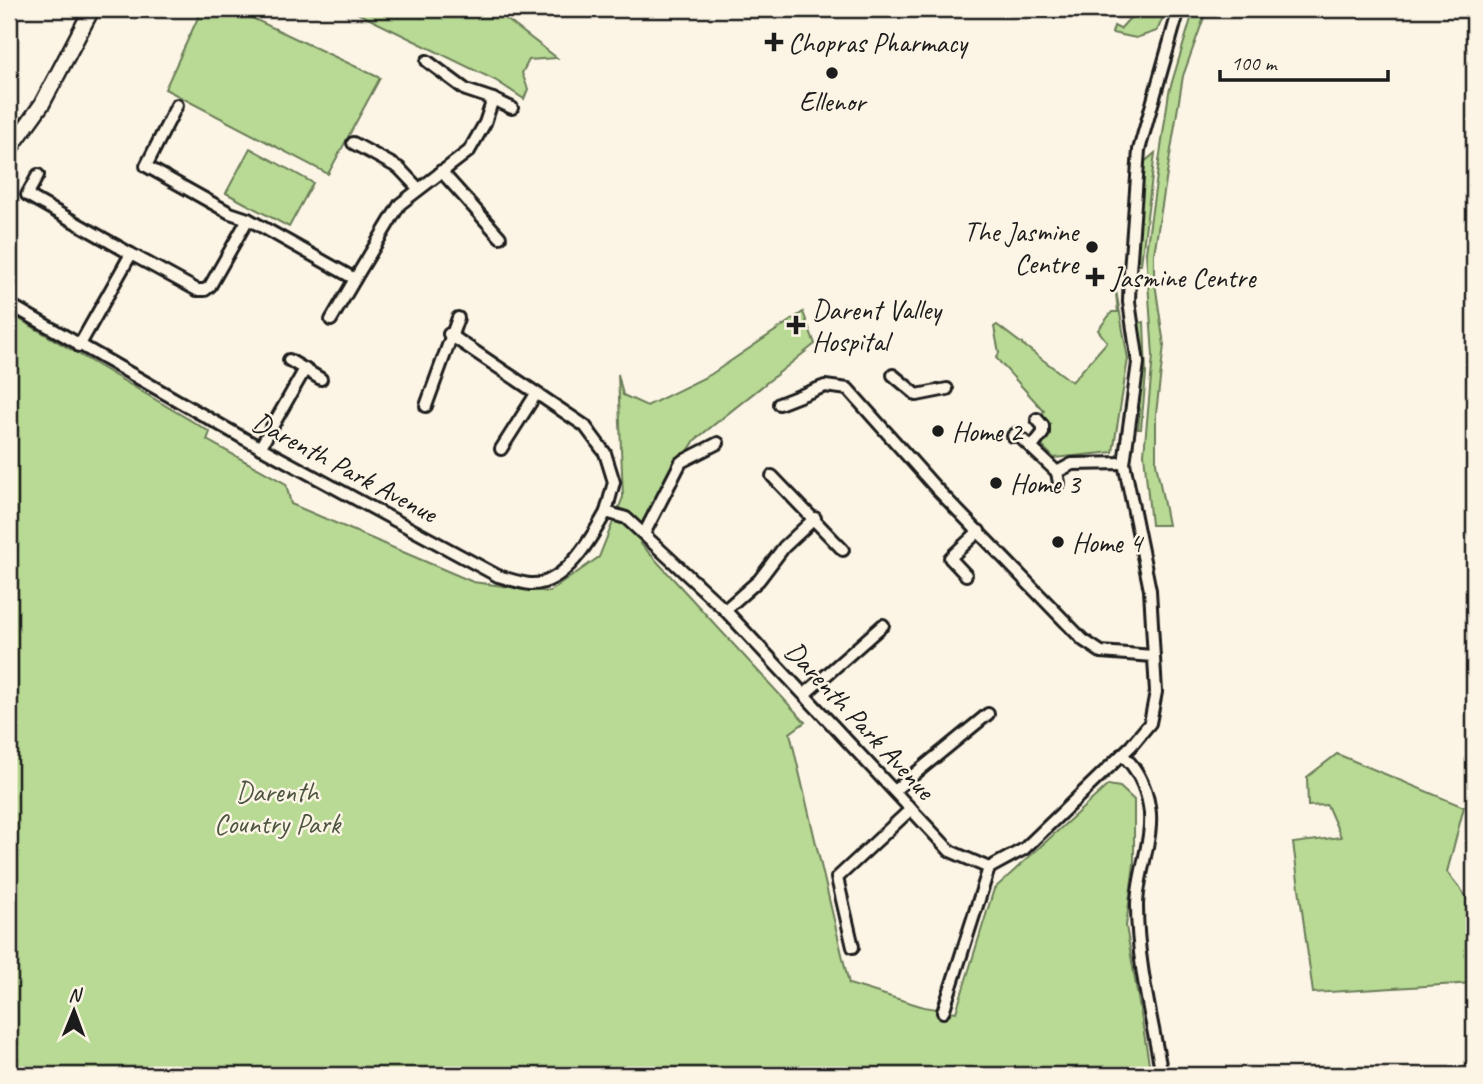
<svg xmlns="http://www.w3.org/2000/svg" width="1483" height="1084" viewBox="0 0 1483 1084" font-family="Caveat,sans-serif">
<rect width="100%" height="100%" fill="#fcf5e5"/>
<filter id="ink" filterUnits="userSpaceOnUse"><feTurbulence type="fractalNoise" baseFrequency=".0143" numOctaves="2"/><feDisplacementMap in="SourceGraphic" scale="14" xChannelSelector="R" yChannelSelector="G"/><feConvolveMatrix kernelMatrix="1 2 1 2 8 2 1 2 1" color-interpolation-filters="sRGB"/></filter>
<g filter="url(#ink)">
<g fill="#b8da94" stroke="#6a7b58" stroke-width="2">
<path d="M202,9h31l147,69 -52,96 -163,-85z"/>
<path d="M349,9h144l64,49 -28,2 -7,13 6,16 -4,10 -29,-19z"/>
<path d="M1138,9h29l-10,22 -21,7 -24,-5 2,-7 6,3z"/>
<path d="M1194,9h13l-24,67 -29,178v22l10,69 -8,69v49l12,62h-17l-7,-71 9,-98 -7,-104 23,-160z"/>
<path d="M250,148l63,35 -24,44 -63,-34z"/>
<path d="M1155,153l-14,111 -1,1 -6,-1 8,-100z"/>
<path d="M1115,285l13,74 -15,93 -59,6 -12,-12 5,-14 -7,-16 4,-5 -48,-53 3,-5 -5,-26 3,-2 75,57 35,-40 -9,-12 14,-18h6z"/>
<path d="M803,312l12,32 -120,96 -46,75 -9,28 165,179 -15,11 59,251 75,23 32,5 38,-123 114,-104 12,2 14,13v64l-8,62 25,149h-1142v-762l201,119 -3,8 79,44 5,20 182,78 76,10 50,-35 24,-60 -5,-123 5,21 24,11 63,-31z"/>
<path d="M1144,322l2,52 -5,55h-3l2,-21 -4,-1 6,-43 -4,-41z"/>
<path d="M1337,754l127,53 -17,65 27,34v77l-161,10 -20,-150 48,-6 -14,-32 -19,1 -1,-29z"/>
</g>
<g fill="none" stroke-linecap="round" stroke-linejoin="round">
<g stroke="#1c1c1c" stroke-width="16">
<g id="minor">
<path d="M493,99l19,9"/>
<path d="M177,105l-31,61 84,47 18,6"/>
<path d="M353,143l46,25 18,19"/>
<path d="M441,171l59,66"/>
<path d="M38,175l-11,20 104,59"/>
<path d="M9,304l234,134 255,138c11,3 22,7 32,8 35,2 62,-47 76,-72l20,6 99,92 225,241 39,17 35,-19 107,-103 19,-23 6,-31 -6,-102 -26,-127 14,-100 -9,-61 1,-31 9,-121 40,-141"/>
<path d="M331,320l24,-41"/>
<path d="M449,334l136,92 20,27 9,29 -8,30"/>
<path d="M79,346l52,-92 66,36h8l5,-4 38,-67 107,60 45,-75 69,-53 16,-28 8,-24 -27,-9 -39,-29"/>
<path d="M289,360l32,19"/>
<path d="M893,375l24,20 30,-6"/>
<path d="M779,404l46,-18 23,3 87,98 148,153 18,12 52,4"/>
<path d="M426,406l32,-88"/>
<path d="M1013,436l4,-3"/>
<path d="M1023,440l34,32"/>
<path d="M1032,447l11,-14v-7l-6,-7"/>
<path d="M260,448l45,-79"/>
<path d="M501,449l35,-55"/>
<path d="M772,476l71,74"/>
<path d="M1059,483l-2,-11 15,-8 52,-1"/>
<path d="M645,532l36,-70 37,-19"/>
<path d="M966,575l-16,-17 29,-27"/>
<path d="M725,610l34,-30 25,-33 31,-29"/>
<path d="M806,693l77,-68"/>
<path d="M1122,755c14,11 24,32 27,51 6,30 -12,68 -12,100 0,56 15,114 25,169"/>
<path d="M895,790l93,-76"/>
<path d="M853,947l-16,-69 74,-69"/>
<path d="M943,1012l46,-144"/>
</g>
</g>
<g stroke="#1c1c1c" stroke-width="19">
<path id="tertiary" d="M9,150l33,-46 50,-95"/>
</g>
<use href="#minor" stroke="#fcf5e5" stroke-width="10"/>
<use href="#tertiary" stroke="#fcf5e5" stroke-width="14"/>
</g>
</g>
<g fill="#1c1c1c" stroke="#fcf5e5" stroke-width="2.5">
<path d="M770.5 31.5h7v7h7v7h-7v7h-7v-7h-7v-7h7z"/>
<circle cx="832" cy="73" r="7"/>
<circle cx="1092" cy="247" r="7"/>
<path d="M1091.5 266.5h7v7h7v7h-7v7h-7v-7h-7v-7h7z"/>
<path d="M792.5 314.5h7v7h7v7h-7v7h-7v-7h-7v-7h7z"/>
<circle cx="938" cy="431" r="7"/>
<circle cx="996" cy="483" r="7"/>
<circle cx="1058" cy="542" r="7"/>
</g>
<g text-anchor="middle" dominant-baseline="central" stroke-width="5" stroke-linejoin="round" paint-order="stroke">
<g font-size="28" fill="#1c1c1c" stroke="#fcf5e5" text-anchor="start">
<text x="788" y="42">Chopras Pharmacy</text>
<text x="832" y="101" text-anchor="middle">Ellenor</text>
<text x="1078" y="231" text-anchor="end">The Jasmine<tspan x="1078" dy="32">Centre</tspan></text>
<text x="1111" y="277">Jasmine Centre</text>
<text x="812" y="309">Darent Valley<tspan x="812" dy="32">Hospital</tspan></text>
<text x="952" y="431">Home 2</text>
<text x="1010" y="483">Home 3</text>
<text x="1072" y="542">Home 4</text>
</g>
<g font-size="28" fill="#1c1c1c" stroke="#fcf5e5">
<text transform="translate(345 467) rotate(28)">Darenth Park Avenue</text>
<text transform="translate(860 720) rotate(47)">Darenth Park Avenue</text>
</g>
<g font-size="28" fill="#4b5540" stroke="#fcf5e5">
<text x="277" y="791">Darenth<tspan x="277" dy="32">Country Park</tspan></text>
</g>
</g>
<rect width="1483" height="1084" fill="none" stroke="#fcf5e5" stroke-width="35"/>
<rect x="18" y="18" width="1448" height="1049" fill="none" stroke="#1c1c1c" stroke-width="2.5" filter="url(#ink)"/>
<g transform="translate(74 1011) rotate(1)" stroke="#fcf5e5" stroke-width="5" paint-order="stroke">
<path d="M0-5L12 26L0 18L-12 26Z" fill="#1c1c1c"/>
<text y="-10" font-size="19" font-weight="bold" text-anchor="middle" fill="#1c1c1c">N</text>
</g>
<path d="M1220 70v10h168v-10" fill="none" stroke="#1c1c1c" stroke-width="3.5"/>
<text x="1231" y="70" font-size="21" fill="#1c1c1c" stroke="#fcf5e5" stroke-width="5" paint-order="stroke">100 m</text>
</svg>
